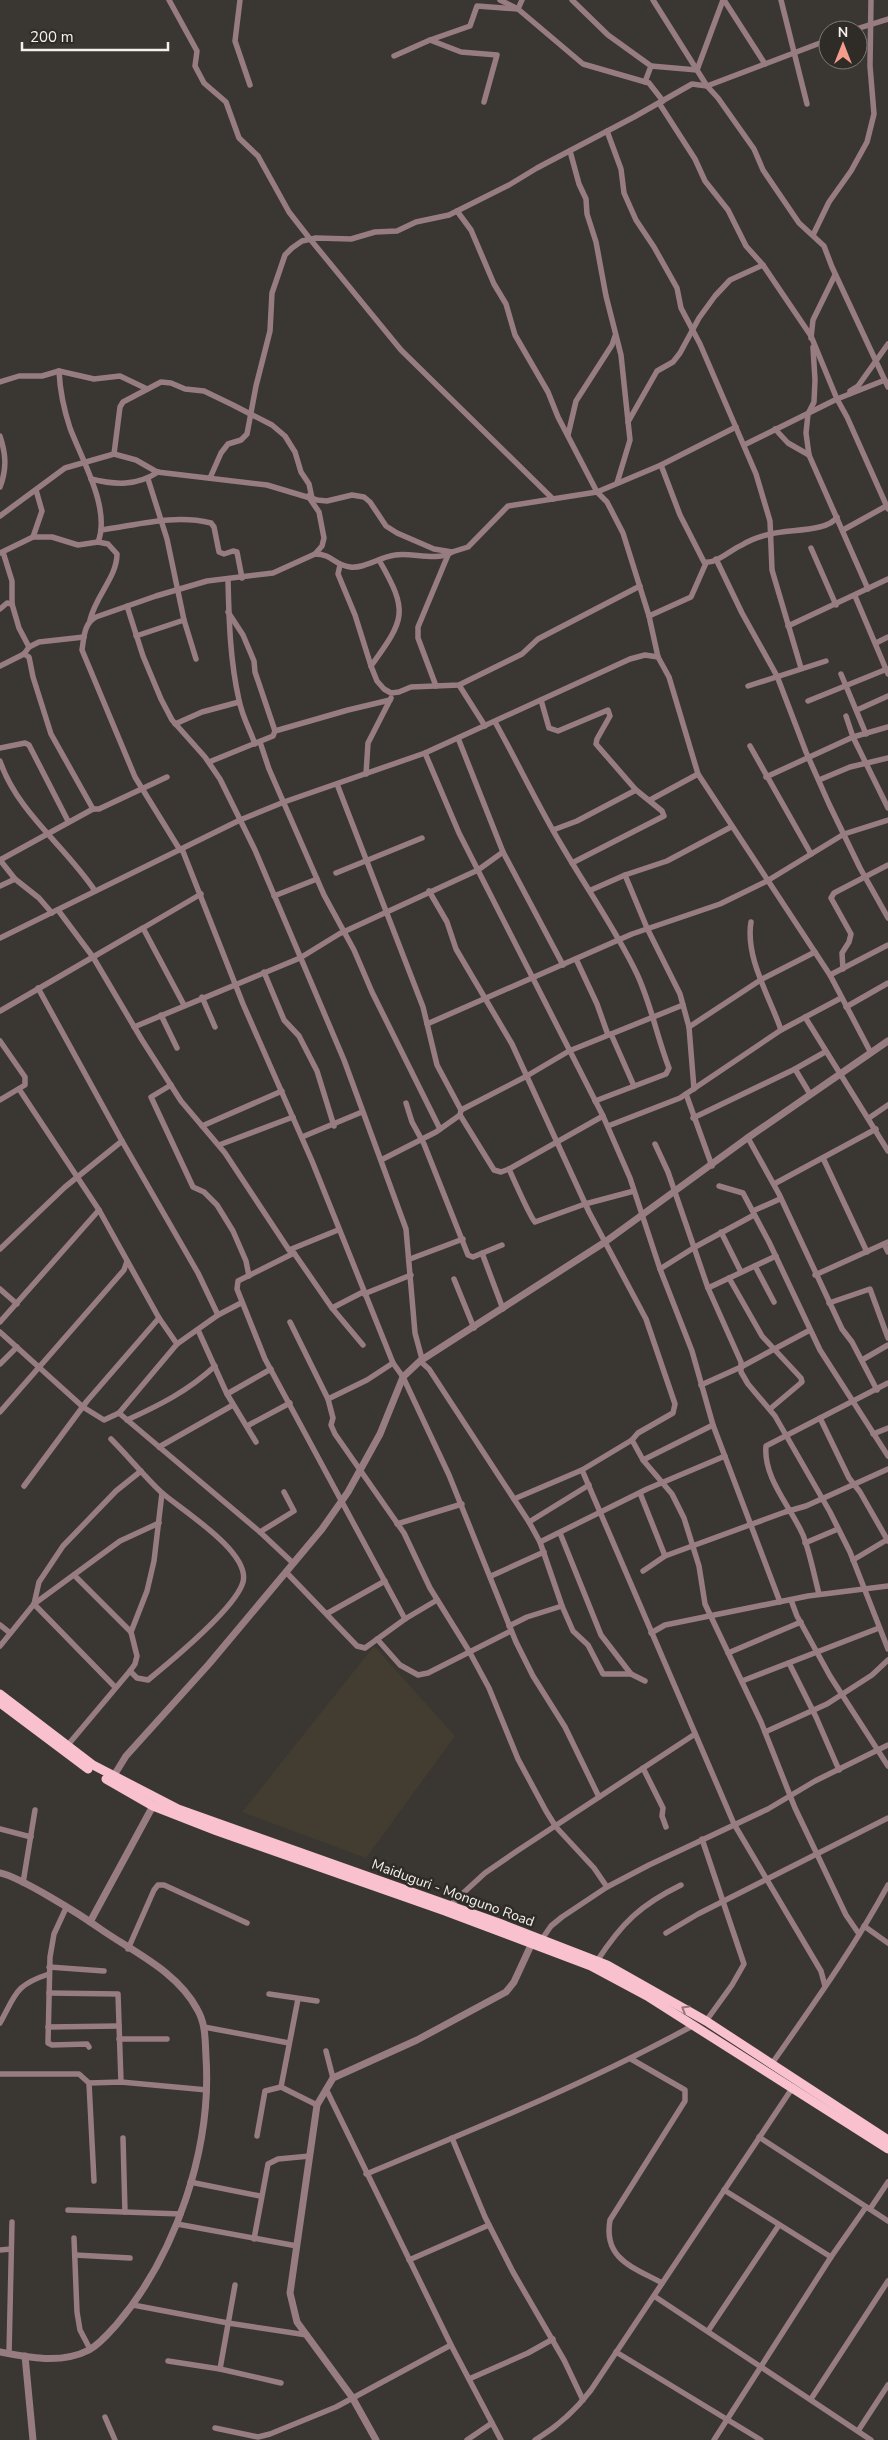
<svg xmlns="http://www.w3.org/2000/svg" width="888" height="2440" viewBox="0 0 888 2440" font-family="'Nunito Sans',sans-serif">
<rect width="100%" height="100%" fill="#3a3631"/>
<path fill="#433c31" d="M374,1646l81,90 -89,122 -124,-46z"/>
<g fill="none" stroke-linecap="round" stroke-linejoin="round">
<g stroke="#977c82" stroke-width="5.5">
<path d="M169,0l28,51 -2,15 9,17 22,19 13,36 19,18 31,56 21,27 91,111 152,149"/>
<path d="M240,0l-5,41 15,44"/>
<path d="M500,0l18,9 65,55 66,19 14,18"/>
<path d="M572,0l36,35 43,31 -6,16"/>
<path d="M653,0l54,86 121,-46"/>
<path d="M724,0l41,64"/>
<path d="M781,0l26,104"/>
<path d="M853,30l35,-11"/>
<path d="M430,40l40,-14 7,-20 41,3 4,-9"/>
<path d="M394,56l36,-16 31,12 36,3 -13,47"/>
<path d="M651,66l46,4 26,-70"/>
<path d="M659,103l36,56 10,22 23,29 18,36 17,19 48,71 26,63 10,18 41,92"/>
<path d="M607,131l14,38 3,24 12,27 18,27 23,41 4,20 19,36 56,130 14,47 2,49 29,98"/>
<path d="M570,151l9,33 7,15 1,15 9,28 10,54 15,59 9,85 -13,43"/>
<path d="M457,211l14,19 23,54 12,20 9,31 33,57 10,25 39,75 10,10 16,31 26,83 9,41 11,20 29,97 132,201 41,78"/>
<path d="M813,235l16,-33 22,-31 16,-29 7,-28 -4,-48 1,-66"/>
<path d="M811,338l2,-18 22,-45"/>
<path d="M813,347l2,33 -1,22 -6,12 -2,19 3,22 59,134"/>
<path d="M59,371c1,20 5,39 11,57 12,32 41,81 28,114"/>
<path d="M0,382l19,-6h23l17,-5 35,8 26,-3 25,12"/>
<path d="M850,391l8,-5 30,-42"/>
<path d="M628,422l29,-51 16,-9 7,-9 19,-35 16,-22 15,-16 33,-15"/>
<path d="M775,429l13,14 21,12"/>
<path d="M568,435l8,-34 36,-56 3,-9"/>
<path d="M0,436c6,18 7,33 0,51"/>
<path d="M744,445l93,-46 48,-19"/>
<path d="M114,454l6,-47 3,-5 38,-20 10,1 14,6 19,2 29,14 39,20 13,11 10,16 6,20 8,12 3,14"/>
<path d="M661,465l19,50 24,47c13,2 26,-12 38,-17 8,-5 19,-9 29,-11 17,-5 57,-2 66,-17"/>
<path d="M210,478l11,-25 7,-9 13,-4 6,-6 9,-48 14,-55 2,-38 13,-38 7,-7 10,-7 14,-3 35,1 24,-7 22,-1 19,-9 33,-7 60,-30 28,-17 97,-51 58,-33 15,2 11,12 36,51 9,21 36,53 25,23 8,21 56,120"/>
<path d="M91,479c24,6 46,7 67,-7"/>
<path d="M148,479l19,60 17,81 12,39"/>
<path d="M0,516l65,-48 49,-14 22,6 21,12 110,13 50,15 10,1 25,-6 12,2 6,5 16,24 11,7 37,16 18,3 16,-5 40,-41 89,-14 64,-27 75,-38"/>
<path d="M101,530c37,-5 73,-16 110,-7l3,4 5,25 5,2 9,-3 4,1 5,26"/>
<path d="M843,530l45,-25"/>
<path d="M33,537h19l26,8 20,-3 10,2 9,10c0,23 -21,41 -27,66"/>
<path d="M811,548l25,57"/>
<path d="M3,552l9,29v23l7,24 10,19"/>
<path d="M0,553l33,-16 9,-26 -6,-21"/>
<path d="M315,554c18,0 18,11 35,13 14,2 30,-10 45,-12 17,-3 42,7 57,-3"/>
<path d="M716,559l26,54 35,63 29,76 23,52 31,64 28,50"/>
<path d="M340,565l-2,9 17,41 16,51 6,15 7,8 7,4 8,-1 12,-5 48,-2 63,-31 16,-15 102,-53"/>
<path d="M228,580c1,40 2,81 11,120 3,16 11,30 16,44"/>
<path d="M855,596l33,78"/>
<path d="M127,606l16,50 18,43 11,21 33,37 15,22 35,71 89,210 62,169 9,104 7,26"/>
<path d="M0,609l7,-6 5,1"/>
<path d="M649,616l42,-19 15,-34"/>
<path d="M788,626l100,-47"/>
<path d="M136,636l48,-16"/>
<path d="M876,643l12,-6"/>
<path d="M24,654l5,3 4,20 18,57 42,75"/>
<path d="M0,666l24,-12 5,-7 10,-5 45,-5"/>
<path d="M371,666c34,-47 38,-54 8,-106"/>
<path d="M841,674l25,60"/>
<path d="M459,685l26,41"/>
<path d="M436,686l-18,-48v-11l30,-72"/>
<path d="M748,686l78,-25"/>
<path d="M541,700l8,28 9,3 50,-21 2,6 -13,23 -1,5 40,46 26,21 2,5 -92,47"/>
<path d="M808,701l79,-32"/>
<path d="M857,710l31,-14"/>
<path d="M846,716l7,21 35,71"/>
<path d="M495,722c23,41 43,84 67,124 25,43 54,84 75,128 14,30 20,63 32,94l-3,6 -71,27"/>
<path d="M175,724l27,-12 37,-10"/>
<path d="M275,731l73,-21 42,-10"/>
<path d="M458,738l45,114 60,113"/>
<path d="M260,742l9,27 55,126 30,55 18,42 68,137"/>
<path d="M750,746l61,108"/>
<path d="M0,748l25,-5 4,2 39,76"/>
<path d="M425,753l34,80 144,283 27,62 30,91 32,82 21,74 67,177"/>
<path d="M0,761c17,51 66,86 95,130"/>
<path d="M209,762l64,-26 2,-5 -20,-59 -1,-11 -11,-26 -15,-23"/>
<path d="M366,774l2,-31 23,-45"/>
<path d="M766,777l87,-40 35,-10"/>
<path d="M819,780l31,-13 38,-9"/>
<path d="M337,784l86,223 14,58 24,45 -1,5 34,55 7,2 8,-3 94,-53"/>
<path d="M650,800l48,-26"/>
<path d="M553,830l24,-9 59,-31"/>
<path d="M182,849l61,155 69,157 81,202 10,14 46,98 67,167 17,34 32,51 34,70"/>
<path d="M180,850l-45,-73 -53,-127c2,-13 2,-27 14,-33l60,-21 51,-15 66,-8 42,-19 7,-8 2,-8 -5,-26 -11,-16"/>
<path d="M0,860l93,-51h6l68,-32"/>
<path d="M0,860l15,19 24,19 13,15"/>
<path d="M336,873l86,-35"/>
<path d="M625,875l22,53 33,66 9,33 5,62"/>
<path d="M0,886l15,-7"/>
<path d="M591,890l34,-15 42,-14 64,-34"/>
<path d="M429,891l18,31 9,27 56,95 77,168 57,107 29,85 -2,9 -35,20 -6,7 -50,30 -68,29"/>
<path d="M274,896l43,-17"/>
<path d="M58,910l35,47 49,83 39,61 44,52 64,97 5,3 38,55 31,37"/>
<path d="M751,922c-6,36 19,75 30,108"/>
<path d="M143,928l58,-34"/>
<path d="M0,938l240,-118 44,-18 141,-49 205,-94 15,-4 13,2"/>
<path d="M576,959l21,45 11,31"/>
<path d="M843,969l-1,-16 7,-11 2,-8 -20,-36 3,-5 54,-28"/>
<path d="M264,972l20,48 15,16 18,35 17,55"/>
<path d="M830,975l58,-30"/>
<path d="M38,988l84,153 76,132 20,42"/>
<path d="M202,997l13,30"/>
<path d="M846,1007l42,-24"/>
<path d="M0,1011l143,-83 41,77"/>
<path d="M161,1015l16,33"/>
<path d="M805,1017l83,134"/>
<path d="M427,1024l205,-90 88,-30 47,-23 77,-47 44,-14"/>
<path d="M134,1027l166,-69 39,-24 139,-64 25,-18"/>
<path d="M689,1027l73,-48 53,-27"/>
<path d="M611,1034l23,52"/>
<path d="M0,1041l25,36v8l-25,15"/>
<path d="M795,1069l15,25"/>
<path d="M171,1085l-20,12 42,90 11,5 13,13 16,26 13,30 3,15"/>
<path d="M19,1089l80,121 60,108 18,26"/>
<path d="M686,1094l26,72"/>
<path d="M406,1103l6,19 12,22 44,111 5,2 29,-12"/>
<path d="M461,1110l64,-33 44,-26 114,-46"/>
<path d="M693,1118l102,-49 30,-17"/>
<path d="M869,1118l19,-13"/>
<path d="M202,1126l80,-35"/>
<path d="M608,1126l72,-28 101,-68 60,-32"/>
<path d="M302,1137l60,-25"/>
<path d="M748,1138l31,56 63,135 10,13 25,48"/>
<path d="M655,1144l13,28 40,116 33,74v10l7,12 27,32 55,96 20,40 38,97"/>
<path d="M219,1145l74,-28"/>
<path d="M823,1158l44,94"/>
<path d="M381,1160l55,-28 24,-17"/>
<path d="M509,1169c4,9 22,49 26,53l50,-18 49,-13"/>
<path d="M774,1184l102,-55"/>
<path d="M719,1186l24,7 26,49 51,108 68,106"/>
<path d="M753,1211l27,-12"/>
<path d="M721,1232l20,40"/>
<path d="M884,1244l4,8"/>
<path d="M0,1249l65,-62 57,-46"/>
<path d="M289,1250l49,-20"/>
<path d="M294,1253l-56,28 -1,8 28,70 140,260"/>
<path d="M482,1253l21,56"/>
<path d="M410,1259l53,-20"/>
<path d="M755,1266l19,36"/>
<path d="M660,1269l35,-22 59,-32"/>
<path d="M815,1275l73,-33"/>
<path d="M729,1278l33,58 39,42 1,4 -32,27"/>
<path d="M454,1279l20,49"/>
<path d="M708,1288l68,-32"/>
<path d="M0,1289l17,15"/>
<path d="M364,1294l47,-19"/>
<path d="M829,1303l41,-14 18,49"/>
<path d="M332,1308l31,-16"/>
<path d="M0,1322l99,-112"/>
<path d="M290,1322l38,77 5,19 -2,7 4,9 69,99 26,55 39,63 20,37 29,71 28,52 10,16 38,41 13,19"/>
<path d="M198,1330l29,64 29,48"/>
<path d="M0,1332l83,75 21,13 15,-7 58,-69 41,-29 23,-12"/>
<path d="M862,1360l26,-15"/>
<path d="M420,1361l9,8 100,153 11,20 22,64 11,25 15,14 15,29h28l14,7"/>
<path d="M0,1364l17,-17"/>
<path d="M701,1385l40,-18 69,-37"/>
<path d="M227,1394l44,-25"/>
<path d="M328,1399l39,-19 26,-17"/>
<path d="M0,1412l124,-142 3,-9"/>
<path d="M119,1413l141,119 33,31"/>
<path d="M820,1418l29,60 11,14 28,49"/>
<path d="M127,1420c33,-15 61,-29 88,-54"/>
<path d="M247,1426l43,-23"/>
<path d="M873,1434l15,-6"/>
<path d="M111,1439c17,17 32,36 50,53 19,17 90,60 82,90 -7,26 -73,80 -95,98l-11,-2 -7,-7"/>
<path d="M632,1440l11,20 29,34 12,24 15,48 6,38 56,118 34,86 51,107 13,19"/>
<path d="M159,1447l74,-42"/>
<path d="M643,1460l70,-35"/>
<path d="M582,1470l152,354 87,147 4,15"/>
<path d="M24,1486l63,-85 72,-83"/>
<path d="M640,1493l25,63"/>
<path d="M529,1522l60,-37"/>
<path d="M397,1524l65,-20"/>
<path d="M260,1532l34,-21 -10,-19"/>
<path d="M560,1533l41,102 30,39"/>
<path d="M540,1542l107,-53 78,-33"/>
<path d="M805,1543l33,-14"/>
<path d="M853,1560l35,-21"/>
<path d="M643,1571l22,-15 120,-44 21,-6 82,-37"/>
<path d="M286,1572l71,74 8,2 40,-29 32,-19"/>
<path d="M491,1576l53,-24"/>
<path d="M819,1594c-5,-19 -9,-41 -16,-59 -12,-28 -40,-57 -37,-89l122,-63"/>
<path d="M791,1600l6,16 33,60 58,90"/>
<path d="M34,1604l5,-22 24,-36 53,-55 25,-20"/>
<path d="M34,1604l81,83"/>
<path d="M328,1613l57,-32"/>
<path d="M0,1625l10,8"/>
<path d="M509,1626l18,-9 35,-11"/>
<path d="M131,1632l16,-41 7,-30 8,-68"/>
<path d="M651,1633l14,-8 143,-29 80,-10"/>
<path d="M377,1639l23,26 18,10 10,-2 83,-42"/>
<path d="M0,1646l34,-42 86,-63 39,-18"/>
<path d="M728,1653l73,-31"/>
<path d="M789,1663l27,54 23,53"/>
<path d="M742,1681l137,-53"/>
<path d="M765,1732l62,-28 45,-29 16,-15"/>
<path d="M67,1746l63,-75 5,-7 2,-8 -6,-24 -57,-57"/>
<path d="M643,1768l20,40 -1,8 4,11"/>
<path d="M0,1829l31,8"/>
<path d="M702,1839l42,125 -12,21 -26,36"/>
<path d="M23,1883l12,-73"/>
<path d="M449,1906l36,-33 32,-22 178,-117"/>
<path d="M66,1908l-12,26 -4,23 -2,86 4,2 35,-1 2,3"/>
<path d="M864,1926l24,17"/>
<path d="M666,1933l32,-19 190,-96"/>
<path d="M542,1939l9,-13 11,-9 45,-30 42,-22 119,-56 47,-28 73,-36"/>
<path d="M128,1949l26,-59 4,-5h6l83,38"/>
<path d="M597,1961c25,-38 43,-56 84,-76"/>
<path d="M49,1967l55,4"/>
<path d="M49,1993l69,1 3,88"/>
<path d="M269,1994l48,7"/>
<path d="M298,1999l-17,88 36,18"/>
<path d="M0,2023c16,-29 15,-38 49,-49"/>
<path d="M48,2027l71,-1"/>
<path d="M204,2027l85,16"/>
<path d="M119,2039h48"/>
<path d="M326,2051l7,27"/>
<path d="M631,2059l54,31v11l-75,119c-7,39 23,47 52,63"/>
<path d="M771,2065c41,-59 83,-117 117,-180"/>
<path d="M0,2074h79l10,9 5,98"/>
<path d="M89,2083l32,-1 86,8"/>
<path d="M326,2089l125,256 50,95"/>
<path d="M257,2136l8,-45 16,-4"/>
<path d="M759,2137l129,84"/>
<path d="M123,2138l2,74"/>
<path d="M452,2138l33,79 28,55 51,88 19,40"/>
<path d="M366,2174c111,-46 222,-91 328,-149"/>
<path d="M190,2182l70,14"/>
<path d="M724,2190l107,67"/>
<path d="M870,2209l18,-27"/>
<path d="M68,2210l113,4"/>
<path d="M177,2224l120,22"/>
<path d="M74,2238l3,74 3,18 10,19"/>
<path d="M254,2239l14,-75 10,-5 32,-3"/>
<path d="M0,2250l11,-1"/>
<path d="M75,2255l55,3"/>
<path d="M409,2260l80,-35"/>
<path d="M654,2296l217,144"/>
<path d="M133,2305l95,18 79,12"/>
<path d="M708,2331l71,-106"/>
<path d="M616,2352l145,88"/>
<path d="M9,2354l3,-132"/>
<path d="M168,2361l52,8 61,14"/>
<path d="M220,2369l15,-84"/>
<path d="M469,2379l59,-26 25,-14"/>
<path d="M811,2399l77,-118"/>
<path d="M105,2417l10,23"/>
<path d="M215,2428l43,9 12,-3 66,-27 115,-62"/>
<path d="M858,2431l30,-46"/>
<path d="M467,2440l25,-17"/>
<path d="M535,2440c22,-13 40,-29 56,-50l202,-303"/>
<path d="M714,2440l117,-183 35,-50"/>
</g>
<g stroke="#977c82" stroke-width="7">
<path d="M113,1777l13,-21 83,-92 113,-135 26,-37 32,-58 23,-57 17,-16 185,-119 141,-103 142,-98"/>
<path d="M0,1873c20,4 81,42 99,55 34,24 78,43 98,81 9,15 8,31 9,48 6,91 -30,198 -89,267 -8,9 -17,20 -28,26 -27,14 -60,8 -89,2"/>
<path d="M90,1922l64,-118"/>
<path d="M25,2356l8,84"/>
<path d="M376,2440l-24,-43 -55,-75 -7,-29 27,-188 16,-27 84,-38 89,-48 8,-10 18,-39"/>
</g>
<g stroke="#f8c1cd" stroke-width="9">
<path d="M0,1694l93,71 85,44 321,114 108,42 99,56 182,119"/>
<path d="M0,1703l88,66"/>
<path d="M106,1779l47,27 64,25 228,80 146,55 56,30 241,153"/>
</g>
</g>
<defs><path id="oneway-chevron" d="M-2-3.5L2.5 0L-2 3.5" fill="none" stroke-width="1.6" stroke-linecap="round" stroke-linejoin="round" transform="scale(1.25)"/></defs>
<use stroke="#94767a" href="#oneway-chevron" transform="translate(685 2009) rotate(-149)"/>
<g text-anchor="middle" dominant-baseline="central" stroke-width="5" stroke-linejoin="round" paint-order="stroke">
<g font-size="14" fill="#f3f0ed" stroke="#2f2c27">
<text transform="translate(453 1893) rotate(20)">Maiduguri - Monguno Road</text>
</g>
</g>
<g transform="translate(843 45)"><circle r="24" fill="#2f2c27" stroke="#7d7a76"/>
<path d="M0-4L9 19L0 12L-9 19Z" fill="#f59d8d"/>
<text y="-8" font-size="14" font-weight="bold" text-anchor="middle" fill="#f3f0ed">N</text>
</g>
<path d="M22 42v8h146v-8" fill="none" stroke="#f3f0ed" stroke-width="2.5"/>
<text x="30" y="42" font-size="15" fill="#f3f0ed" stroke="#2f2c27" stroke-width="4" paint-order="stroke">200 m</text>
</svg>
